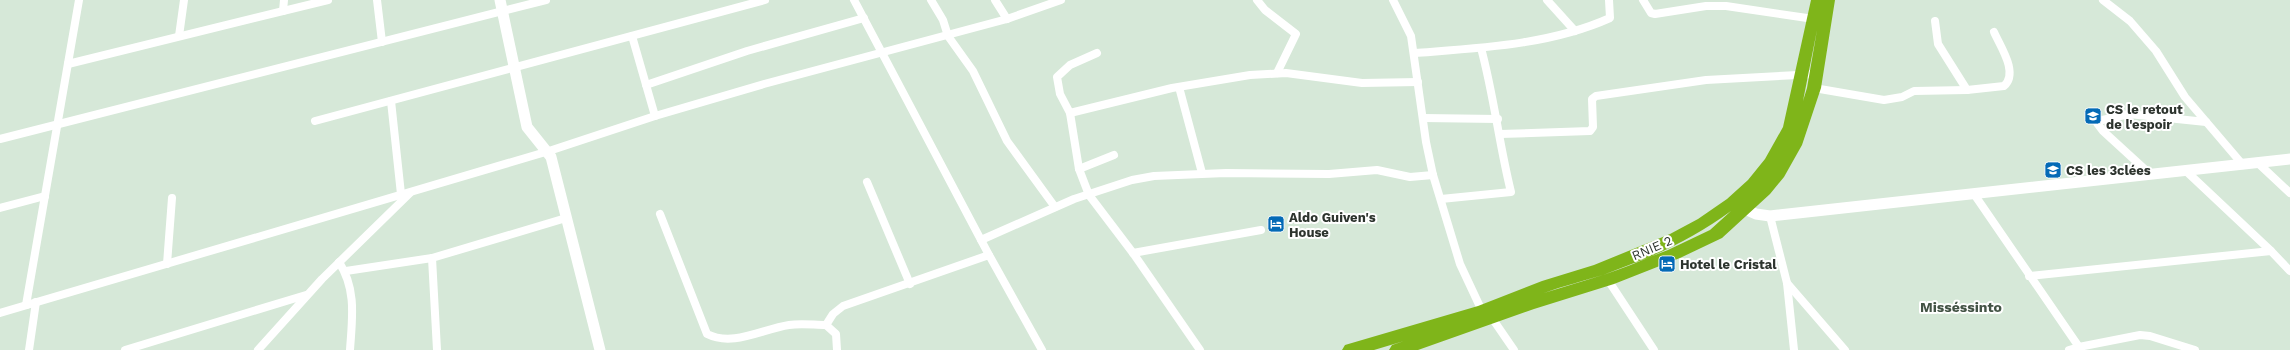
<svg xmlns="http://www.w3.org/2000/svg" width="2290" height="350" viewBox="0 0 2290 350" font-family="'Work Sans',sans-serif">
<rect width="100%" height="100%" fill="#d6e8d8"/>
<g fill="none" stroke-linecap="round" stroke-linejoin="round">
<g stroke="#fff" stroke-width="8">
<path d="M377,0l5,42"/>
<path d="M854,0l135,255 53,95"/>
<path d="M931,0l12,20 5,16 25,35 34,70 48,66"/>
<path d="M995,0l12,19"/>
<path d="M1257,0l8,10 31,24 -19,39"/>
<path d="M1393,0l18,36 15,106 7,33 27,89 22,47"/>
<path d="M1547,0l28,31"/>
<path d="M1643,0l8,13 4,1 51,-8h20l88,13"/>
<path d="M2103,0l27,21 26,30 29,46 58,68"/>
<path d="M283,11l1,-11"/>
<path d="M1935,21l3,23 29,46 37,-4c15,-13 -4,-40 -10,-54"/>
<path d="M179,36l5,-36"/>
<path d="M632,36l23,80"/>
<path d="M1097,53l-27,12 -13,12 3,17 10,19 9,56 10,26 44,58 67,97"/>
<path d="M1415,53c64,-5 135,-8 195,-35l-1,-18"/>
<path d="M68,64l260,-64"/>
<path d="M646,85l101,-34 117,-33"/>
<path d="M1179,87l23,86"/>
<path d="M1814,88l70,12 18,-3 12,-6 53,-1"/>
<path d="M391,101l10,93"/>
<path d="M1070,113l102,-25 78,-13 36,-2 76,10 56,-1"/>
<path d="M1423,118l75,1"/>
<path d="M315,121l450,-121"/>
<path d="M1500,134l90,-3 3,-4 -1,-28 4,-3 110,-16 111,-6"/>
<path d="M0,139l546,-139"/>
<path d="M2259,164l31,29"/>
<path d="M1079,169l35,-14"/>
<path d="M2150,174l-47,-43 -6,-8 1,-2 31,-7 77,8"/>
<path d="M867,182l43,102"/>
<path d="M1974,194l105,153 -10,3"/>
<path d="M1441,199l70,-7c-12,-48 -17,-96 -30,-144"/>
<path d="M0,208l45,-12"/>
<path d="M660,214l47,120c26,13 55,-5 82,-9 12,-2 25,0 37,0l10,9 1,16"/>
<path d="M1770,216l17,67 58,67"/>
<path d="M981,240l93,-41 58,-19 22,-4 72,-3 103,1 48,-4 33,7 23,-2"/>
<path d="M2271,251l19,20"/>
<path d="M1133,253l128,-23"/>
<path d="M339,262c18,28 13,57 11,88"/>
<path d="M167,264l5,-66"/>
<path d="M346,271l86,-13"/>
<path d="M2029,276l242,-25 -85,-80"/>
<path d="M1608,280l46,70"/>
<path d="M1787,283l7,67"/>
<path d="M26,305l53,-305"/>
<path d="M0,313l549,-162 106,-35 109,-32 243,-65 54,-19"/>
<path d="M1492,318l22,32"/>
<path d="M826,325l7,-11 10,-8 146,-51"/>
<path d="M2079,347l61,-12 10,1 45,14"/>
<path d="M29,350l7,-48"/>
<path d="M125,350l181,-55"/>
<path d="M258,350l64,-71 88,-86"/>
<path d="M437,350l-5,-92 134,-40"/>
</g>
<g stroke="#fff" stroke-width="11">
<path d="M500,0l27,127 24,30 49,193"/>
<path d="M1738,206l18,8 14,2 520,-57"/>
</g>
<path fill="#7fb51a" fill-rule="evenodd" d="M1811,0h24l-14,88 -19,57 -18,32 -14,17 -48,44 -42,20 -66,26 -80,25 -116,41h-29l3,-5 12,-4 -30,9h-32l3,-5 133,-39 64,-25 52,-16 76,-31 28,-15 29,-20 21,-19 17,-21 18,-32zM1817,30l-10,58 -4,13zM1731,211l-21,19 -42,20 -65,25 -59,18c19,-7 39,-12 59,-18 45,-15 90,-36 128,-64z"/>
</g>
<defs>
<g id="school-square" transform="scale(0.9)"><rect x="-9" y="-9" width="18" height="18" rx="4" fill="#046ab6" stroke="#fff"/><path d="M0-5L7-2L0 1L-7-2ZM-4 1L0 2.5L4 1V4Q0 6-4 4Z" fill="#fff"/></g>
<g id="hotel-square" transform="scale(0.9)"><rect x="-9" y="-9" width="18" height="18" rx="4" fill="#046ab6" stroke="#fff"/><path d="M-6-4.5h1.5V1H6V5H4.5V3h-9V5H-6ZM-4 0a1.8 1.8 0 1 1 3.6 0ZM.5 0V-2.5h3Q6-2.5 6 0Z" fill="#fff"/></g>
</defs>
<g fill-rule="evenodd">
<use href="#school-square" x="2093" y="116"/>
<use href="#school-square" x="2053" y="170"/>
<use href="#hotel-square" x="1276" y="224"/>
<use href="#hotel-square" x="1667" y="264"/>
</g>
<g text-anchor="middle" dominant-baseline="central" stroke-width="4" stroke-linejoin="round" paint-order="stroke">
<g font-size="13" font-weight="bold" fill="#2d342e" stroke="#fff" text-anchor="start">
<text x="2106" y="109">CS le retout<tspan x="2106" dy="15">de l'espoir</tspan></text>
<text x="2066" y="170">CS les 3clées</text>
<text x="1289" y="217">Aldo Guiven's<tspan x="1289" dy="15">House</tspan></text>
<text x="1680" y="264">Hotel le Cristal</text>
</g>
<g font-size="13" fill="#2d342e" stroke="#fff">
<text transform="translate(1652 248) rotate(-23)">RNIE 2</text>
</g>
<g font-size="14" font-weight="bold" fill="#435345" stroke="#fff">
<text x="1961" y="307">Misséssinto</text>
</g>
</g>
</svg>
